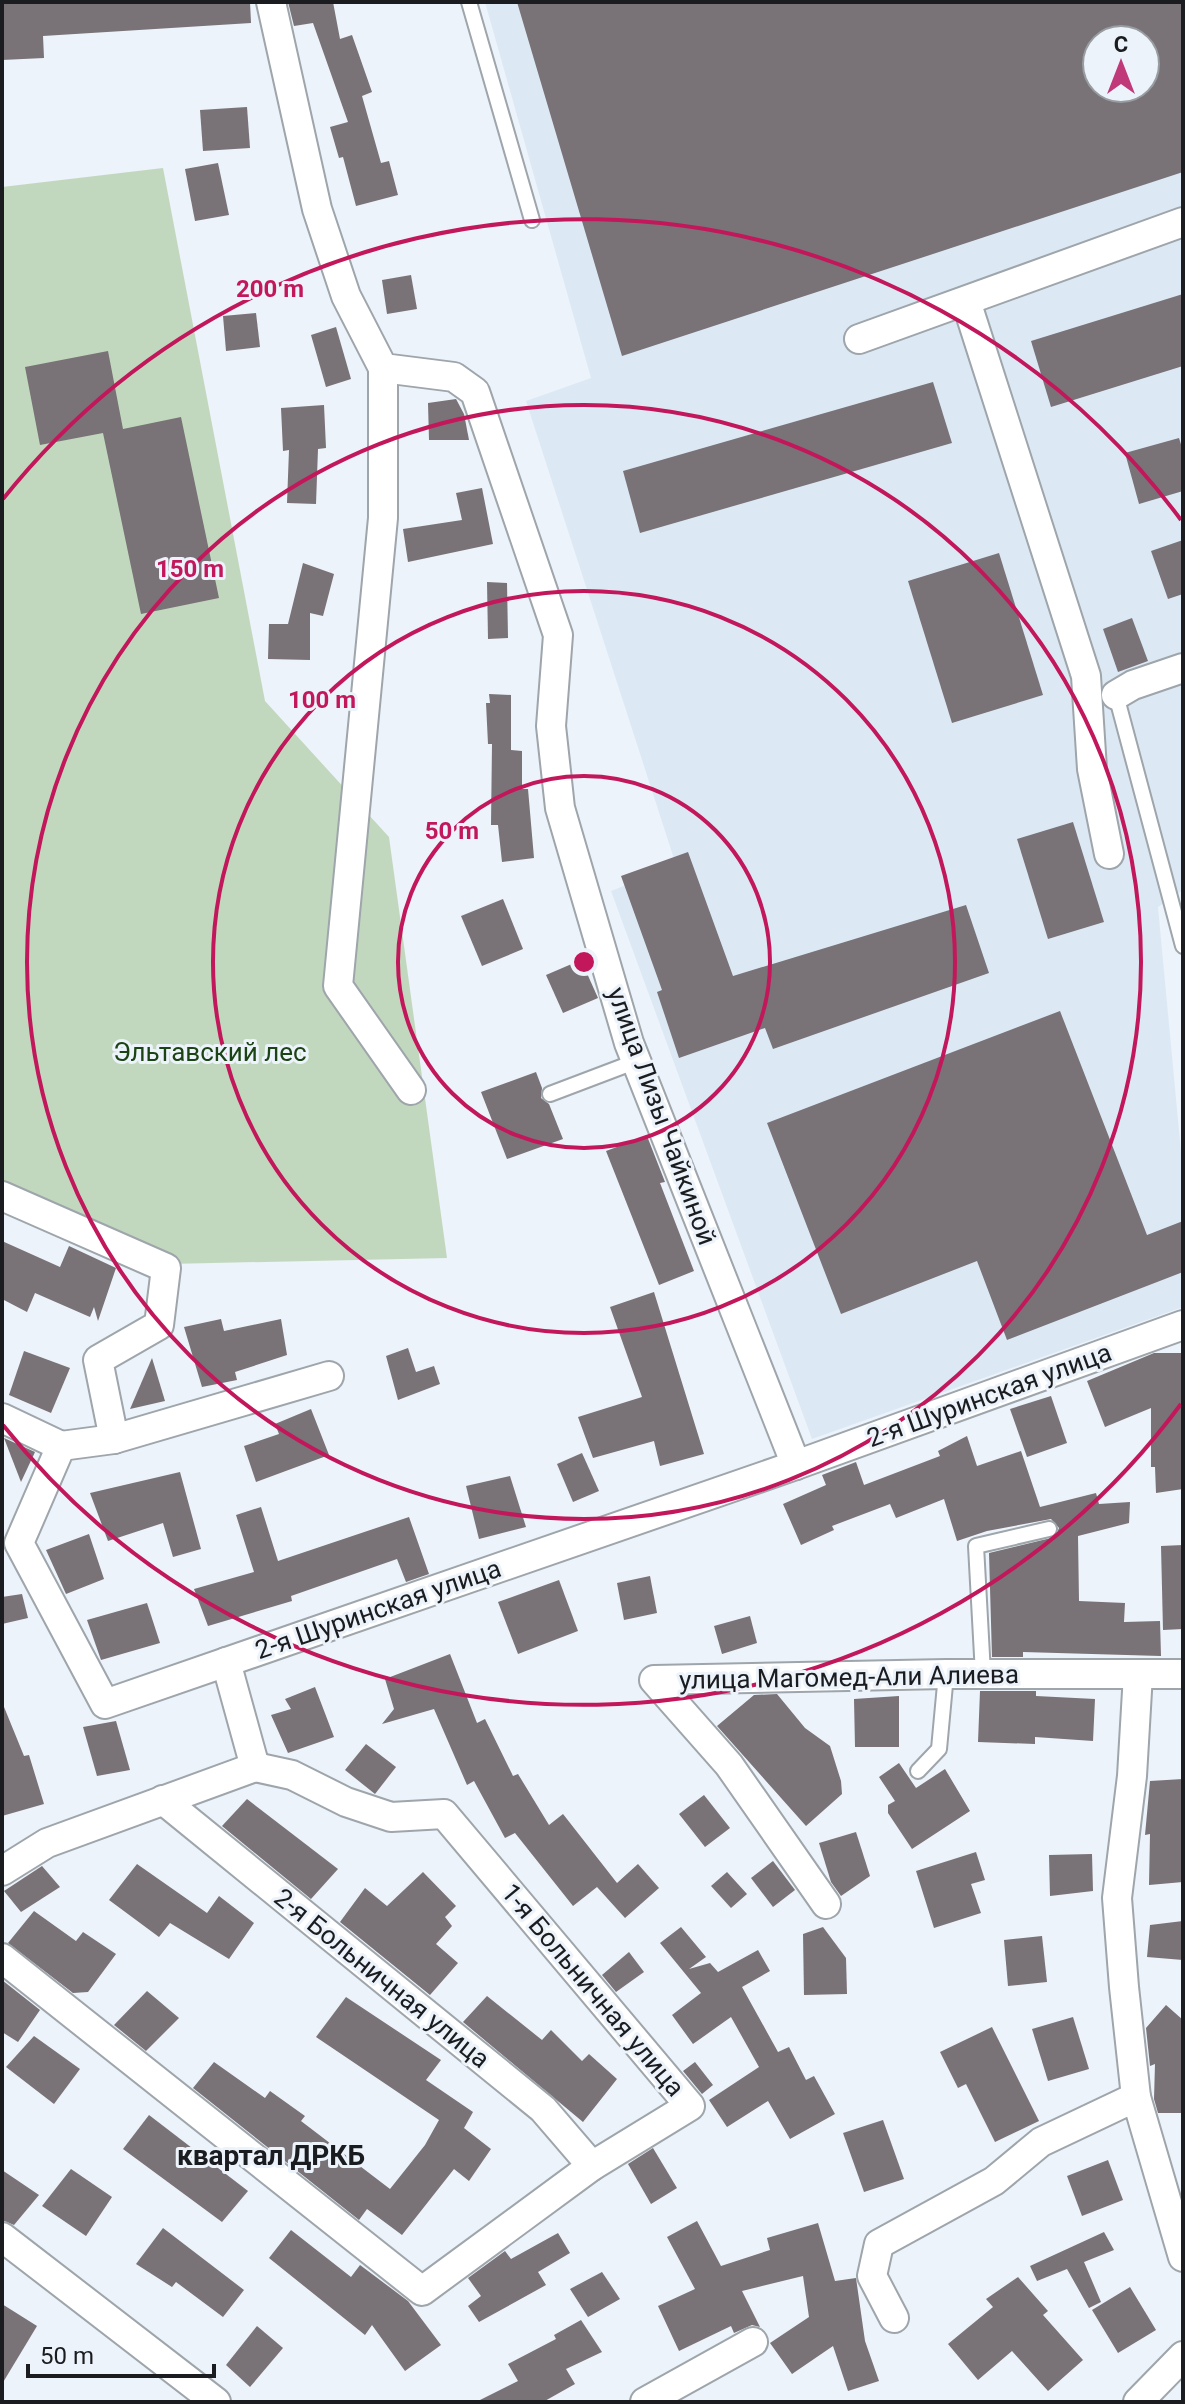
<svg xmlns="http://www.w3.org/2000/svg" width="1185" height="2404" viewBox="0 0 1185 2404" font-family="Roboto,sans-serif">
<rect width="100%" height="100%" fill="#ecf3fa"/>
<path fill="#dce9f5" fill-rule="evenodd" d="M485,2h698v888l-25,17 25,266v134l-371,132 -201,-548 65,-26 -150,-464 65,-23zM1097,40h48v48h-48z"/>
<path fill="#c2d8be" d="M163,168l102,533 124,136 58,421 -279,6 -166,-71v-1006z"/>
<g fill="#797277" fill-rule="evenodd">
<path d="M2,2h248l1,21 -208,13 1,22 -42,2z"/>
<path d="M288,2h45l7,37 12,-4 20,57 -10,4 19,67 8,-2 9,34 -42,11 -13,-49 -4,1 -9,-31 18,-5 -35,-99 -19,3z"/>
<path d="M517,2h666v170l-561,184zM1097,40h48v48h-48z"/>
<path d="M247,107l3,41 -47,3 -3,-41z"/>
<path d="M218,163l11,52 -34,6 -10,-52z"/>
<path d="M411,275l6,34 -30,5 -5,-34z"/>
<path d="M1183,294v72l-132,41 -20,-66z"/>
<path d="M256,313l4,34 -34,4 -3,-35z"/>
<path d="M336,327l15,52 -25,8 -15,-52z"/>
<path d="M108,351l15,78 58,-12 38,181 -78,16 -38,-181 -63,12 -15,-78z"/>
<path d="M933,382l19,61 -312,90 -17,-62z"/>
<path d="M456,399l8,15 5,26h-40l-1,-37z"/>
<path d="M324,405l2,43 -8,1 -2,55 -29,-1 2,-53 -6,1 -2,-43z"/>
<path d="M1179,438l4,13v40l-44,13 -14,-51z"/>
<path d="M482,488l11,56 -85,18 -5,-33 59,-9 -6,-27z"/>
<path d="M1183,540v54l-15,5 -17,-48z"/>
<path d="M999,553l44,142 -91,28 -44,-142z"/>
<path d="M303,563l31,11 -11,42 -13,-3v47l-42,-1 1,-35h19z"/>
<path d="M487,582l20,1 1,55 -20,1z"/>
<path d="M1132,618l16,43 -30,11 -15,-43z"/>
<path d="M489,694l22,1v55l11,1v38h6l6,69 -32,4 -4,-37h-7l1,-81h-4l-2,-41h4z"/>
<path d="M1073,822l31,100 -56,17 -31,-100z"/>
<path d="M688,852l45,124 233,-71 23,68 -216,76 -8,-21 -86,30 -22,-66 5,-2 -41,-114z"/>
<path d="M503,899l20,50 -41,17 -21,-50z"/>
<path d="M581,960l17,38 -35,15 -17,-38z"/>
<path d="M1060,1011l87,224 36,-14v51l-176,68 -30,-79 -136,53 -74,-191z"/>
<path d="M536,1072l6,16 -1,10 8,6 14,35 -56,20 -26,-67z"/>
<path d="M647,1136l18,46 -5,1 34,88 -35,14 -53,-134z"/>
<path d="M2,1241l58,26 9,-21 47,22 -18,53 -4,-14 -4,10 -55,-24 -8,19 -25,-13z"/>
<path d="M654,1292l50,162 -44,12 -6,-25 -61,17 -15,-41 64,-20 -32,-90z"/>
<path d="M221,1319l3,12 57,-12 6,36 -52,17 2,8 -35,7 -18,-60z"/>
<path d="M408,1348l8,24 18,-6 6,18 -42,16 -12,-44z"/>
<path d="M24,1351l46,17 -19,45 -42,-18z"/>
<path d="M1154,1353h27l2,35v101l-27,4 -1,-26h-4v-59l-46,19 -18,-46z"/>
<path d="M152,1358l13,43 -35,8z"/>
<path d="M1051,1396l16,47 -40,14 -17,-48z"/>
<path d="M311,1409l18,46 -73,27 -12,-36 35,-12 -4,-10z"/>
<path d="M967,1436l10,30 44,-15 19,56 56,-14 3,11 31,-2 -1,21 -51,13 1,65 46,2 -1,19 36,-1 1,35 -138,-4v5h-31l-3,-104 66,-16 4,-9 -8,-9 -64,12 -30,10 -13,-42 -48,19 -6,-14 -58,22 2,4 -33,15 -18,-41 43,-19 -4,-10 34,-13 8,23 76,-29 -2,-5z"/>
<path d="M4,1438l31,14 -14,30z"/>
<path d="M582,1453l17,38 -26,11 -16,-38z"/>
<path d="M180,1472l21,77 -28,8 -10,-34 -55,18 -18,-48z"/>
<path d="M510,1476l16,51 -47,12 -13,-53z"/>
<path d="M261,1507l17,54 131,-44 20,57 -23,8 -9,-23 -106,37 1,5 -84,25 -14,-37 60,-17 -18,-57z"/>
<path d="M89,1534l15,45 -38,15 -20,-44z"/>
<path d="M1183,1545v84l-20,1 -2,-84z"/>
<path d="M650,1576l7,37 -33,7 -7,-37z"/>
<path d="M559,1580l19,51 -60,23 -20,-52z"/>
<path d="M22,1594l6,24 -26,6v-27z"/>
<path d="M147,1603l13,40 -59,17 -14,-40z"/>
<path d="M750,1616l7,27 -35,11 -8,-28z"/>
<path d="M450,1654l27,69 8,-4 28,57 5,-2 31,51 14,-11 54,69 21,-19 21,24 -34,30 -28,-31 -24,19 -58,-73 -10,5 -31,-57 -7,4 -33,-76 -52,15 12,-15 -9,-30z"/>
<path d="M315,1687l19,50 -46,16 -17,-38 20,-6 -6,-10z"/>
<path d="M980,1691h56v5l59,3 -2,42 -58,-4v7l-57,-2z"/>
<path d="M777,1694l28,34 25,18 11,35 1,13 -36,32 -89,-100 37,-31z"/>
<path d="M899,1696v51h-44l-1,-48z"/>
<path d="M2,1702l22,54 5,-1 15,49 -42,12z"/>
<path d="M116,1721l14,49 -33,6 -14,-49z"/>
<path d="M366,1744l30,23 -21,27 -30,-24z"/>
<path d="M899,1763l17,25 29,-19 25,42 -58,38 -24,-36v-8l7,-4 -16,-24z"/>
<path d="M1183,1779v103l-34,3 1,-51 -5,1 5,-54z"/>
<path d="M704,1795l26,33 -25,19 -26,-33z"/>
<path d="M247,1799l91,70 -27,30 -89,-73z"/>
<path d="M856,1832l14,44 -29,20 -10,-14 -12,-39z"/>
<path d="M976,1852l9,28 -14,4 10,29 -47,15 -18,-57z"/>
<path d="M1092,1854l1,37 -43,5 -1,-41z"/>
<path d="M773,1861l22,29 -22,17 -22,-29z"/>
<path d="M137,1864l70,49 12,-17 35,27 -25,36 -59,-36 -11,14 -50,-37z"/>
<path d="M42,1866l18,21 -39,25 -17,-21z"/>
<path d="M423,1872l33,34 -11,11 7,9 -16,18 22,19 -28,32 -90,-73 25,-34 22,18z"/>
<path d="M727,1872l20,22 -16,14 -20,-22z"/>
<path d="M34,1911l42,30 7,-9 33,22 -28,38 -15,1 -65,-50z"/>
<path d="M1183,1921v39l-36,-3 3,-32z"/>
<path d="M681,1927l25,30 -17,12 21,-6 8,9 40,-22 12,21 -28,16 36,65 11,-5 17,33 8,-4 21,38 -45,25 -22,-38 -41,26 -18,-27 50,-33 -28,-50 -38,27 -21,-29 29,-22 -41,-50z"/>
<path d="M823,1927l23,31 1,36 -43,1 -1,-61z"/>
<path d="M1042,1936l5,46 -39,4 -4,-46z"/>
<path d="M629,1952l15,20 -28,20 -14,-17z"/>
<path d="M2,1980l38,30 -22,32 -16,-10z"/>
<path d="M147,1991l32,27 -33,33 -32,-26z"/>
<path d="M487,1996l55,44 9,-10 31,31 7,-7 28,25 -34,43 -120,-100z"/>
<path d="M346,1997l95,63 -15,20 47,32 -9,16 27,21 -22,32 -15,-12 -52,66 -35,-26 -8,11 -166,-132 21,-26 51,36 5,-7 35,25 -4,5 89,68 35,-44 14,-25 -123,-83z"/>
<path d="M1166,2005l17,15v93h-25l-4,-14 1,-35 -5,2 -4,-38z"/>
<path d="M1073,2017l16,52 -41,12 -16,-52z"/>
<path d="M992,2027l47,94 -44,21 -29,-58 -8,4 -18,-36z"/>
<path d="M34,2036l46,33 -26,35 -48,-37z"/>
<path d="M695,2062l18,23 -11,9 -19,-23z"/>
<path d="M149,2115l99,76 -26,31 -99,-73z"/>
<path d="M883,2120l21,59 -40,13 -21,-59z"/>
<path d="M653,2148l24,40 -26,16 -23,-40z"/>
<path d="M1108,2160l15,40 -41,16 -15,-40z"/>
<path d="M71,2169l41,28 -26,39 -44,-30z"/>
<path d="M2,2170l37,25 -25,30 -12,-5z"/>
<path d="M697,2221l24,45 49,-16 -3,-12 51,-15 17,58 21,-3 9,63 14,40 -31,10 -15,-45 -41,28 -22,-31 39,-26 -6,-41 -61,15 18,36 -8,-2 -18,8 -3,-7 -52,25 -21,-45 37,-17 -28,-52z"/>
<path d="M163,2228l81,62 -21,27 -47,-35 -4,5 -36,-23z"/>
<path d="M291,2230l60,47 9,-12 48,36 33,44 -36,26 -33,-46 -7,10 -96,-77z"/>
<path d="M1104,2232l10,18 -30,12 17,40 -12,6 -22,-39 -30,12 -7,-15z"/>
<path d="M558,2233l12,20 -32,19 8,13 -67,37 -11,-16 13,-10 -13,-18 37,-27 6,8z"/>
<path d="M602,2272l18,27 -32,18 -18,-28z"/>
<path d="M1018,2277l30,34 -5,4 40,45 -35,31 -36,-40 -34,29 -30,-36 45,-37 -7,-8z"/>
<path d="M1130,2287l26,43 -38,23 -26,-43z"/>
<path d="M2,2304l35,22 -35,58z"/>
<path d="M581,2320l21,32 -36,17 9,15 -32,18h-67l42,-21 -10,-17 48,-25 -2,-4z"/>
<path d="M257,2326l26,22 -33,39 -24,-22z"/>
</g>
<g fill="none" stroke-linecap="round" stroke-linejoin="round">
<g stroke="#9ea5ab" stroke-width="18">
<g id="service">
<path d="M469,2l63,218"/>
<path d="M1116,695l67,251"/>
<path d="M550,1094l87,-33"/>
<path d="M983,1674l-7,-128 73,-17"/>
<path d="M918,1771l21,-22 7,-75"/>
</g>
</g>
<g stroke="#9ea5ab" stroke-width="32">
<g id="minor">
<path d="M271,2l46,207 29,87 37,72 71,9 21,15 83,243 -7,91 9,82 69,235 167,422"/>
<path d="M966,301l120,375 6,93 17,85"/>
<path d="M859,339l324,-117"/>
<path d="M383,368v150l-45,468 73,104"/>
<path d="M1116,695l17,-10 50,-17"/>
<path d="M2,1196l164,72 -7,57 -61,35 16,79"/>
<path d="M329,1376l-215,63 -53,7 -42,97 86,161 691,-239 387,-140"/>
<path d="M2,1418l59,28"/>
<path d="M1138,1674l-6,102 -15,122 7,89 12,110 47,160"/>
<path d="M163,1800l380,309 49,57"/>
<path d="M2,1871l45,-28 208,-76 -29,-105"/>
<path d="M826,1904l-97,-139 -75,-85 292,-6h237"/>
<path d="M2,1958l420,333 170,-125 98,-60 -246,-292 -53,3 -45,-15 -54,-27 -37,-8"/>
<path d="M2,2237l214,165"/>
<path d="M894,2318l-22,-42 7,-32 115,-63 47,-39 95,-45"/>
<path d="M645,2402l108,-60"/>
<path d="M1138,2402l45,-46"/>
</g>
</g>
<use href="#service" stroke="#fff" stroke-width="14"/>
<use href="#minor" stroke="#fff" stroke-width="28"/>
</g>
<g fill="none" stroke="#c2185b" stroke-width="4">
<circle cx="584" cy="962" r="186"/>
<circle cx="584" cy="962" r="371"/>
<circle cx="584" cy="962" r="557"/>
<path d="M1181 1404A743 743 0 0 1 3 1425M3 499A743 743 0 0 1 1181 520"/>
</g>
<g text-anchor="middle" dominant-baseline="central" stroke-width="6" stroke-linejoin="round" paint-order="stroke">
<g font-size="26" fill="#1c4313" stroke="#ecf3fa">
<text x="210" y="1052">Эльтавский лес</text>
</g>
<g font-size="26" fill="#1a1c1f" stroke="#ecf3fa">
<text transform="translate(662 1116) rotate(70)">улица Лизы Чайкиной</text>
<text transform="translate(989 1395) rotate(-20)">2-я Шуринская улица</text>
<text transform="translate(378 1609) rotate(-19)">2-я Шуринская улица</text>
<text transform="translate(849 1677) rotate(-1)">улица Магомед-Али Алиева</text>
<text transform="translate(382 1978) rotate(39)">2-я Больничная улица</text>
<text transform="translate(593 1990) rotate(50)">1-я Больничная улица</text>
</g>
<g font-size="28" font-weight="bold" fill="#1a1c1f" stroke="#ecf3fa">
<text x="271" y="2155">квартал ДРКБ</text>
</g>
</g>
<circle cx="584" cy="962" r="12" fill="#c2185b" stroke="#ecf3fa" stroke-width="4"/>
<g font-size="24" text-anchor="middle" font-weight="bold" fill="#c2185b" stroke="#ecf3fa" stroke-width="6" stroke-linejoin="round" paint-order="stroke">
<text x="270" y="297">200 m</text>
<text x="190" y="577">150 m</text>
<text x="322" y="708">100 m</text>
<text x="452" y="839">50 m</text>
</g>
<rect width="1185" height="2404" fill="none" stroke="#1a1c1f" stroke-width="8"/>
<g transform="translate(1121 64)"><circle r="38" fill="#ecf3fa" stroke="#989da2" stroke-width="2"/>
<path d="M0-6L14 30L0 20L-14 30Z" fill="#c03979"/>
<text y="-12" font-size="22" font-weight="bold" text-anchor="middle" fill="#1a1c1f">С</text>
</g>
<path d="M28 2364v12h186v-12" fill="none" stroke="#1a1c1f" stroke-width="4"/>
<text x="40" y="2364" font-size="24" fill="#1a1c1f" stroke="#ecf3fa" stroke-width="6" paint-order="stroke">50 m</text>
</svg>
